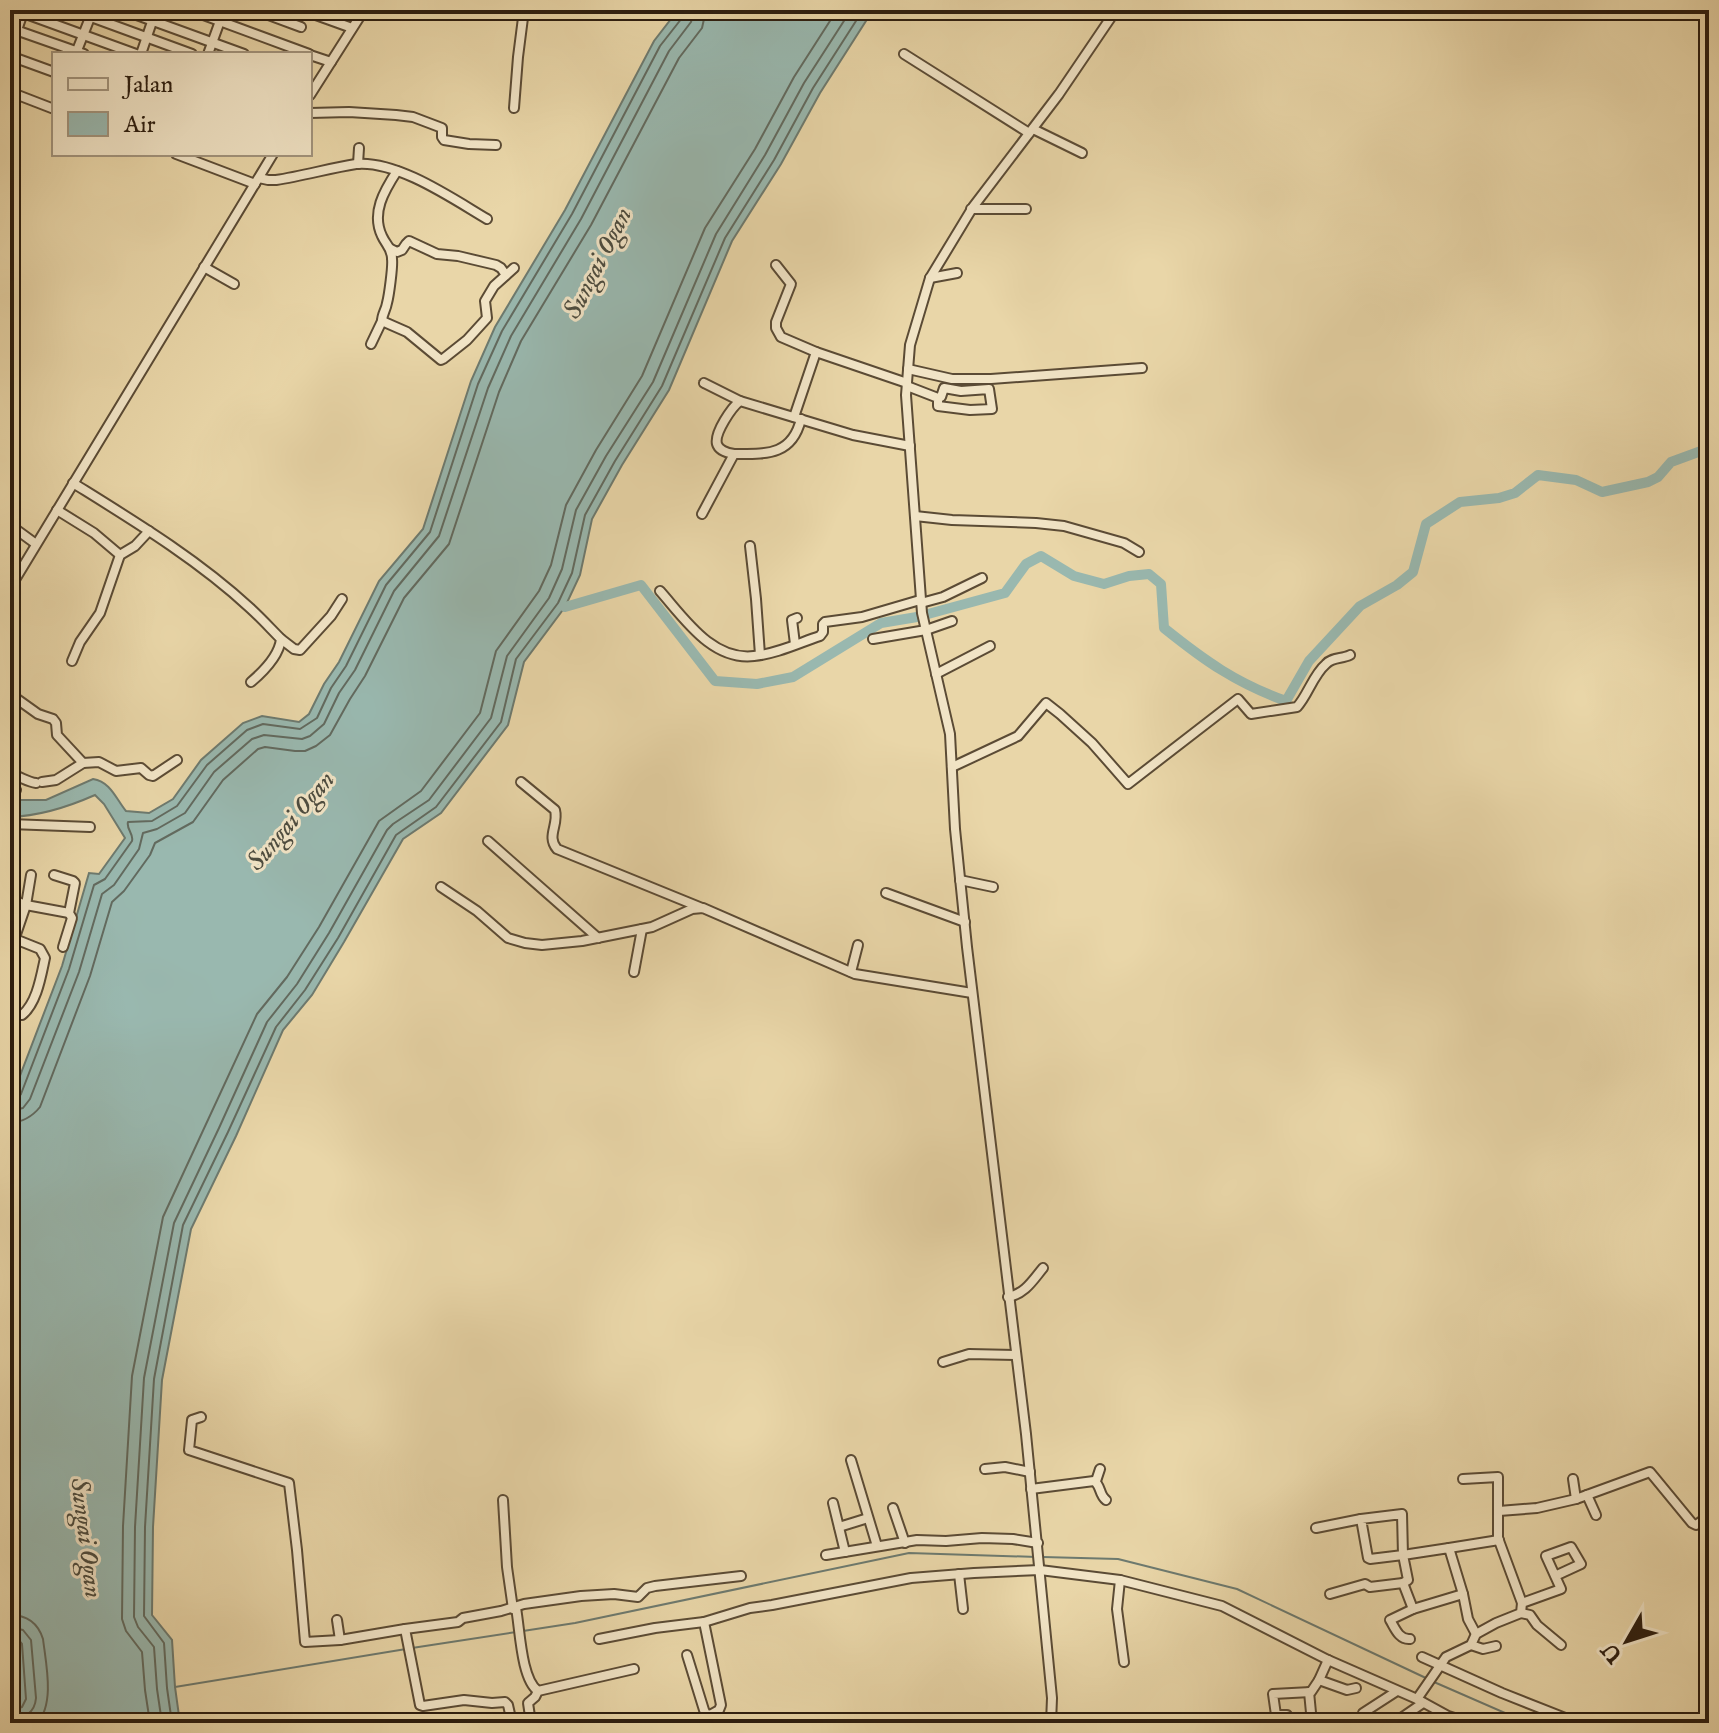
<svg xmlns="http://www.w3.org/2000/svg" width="1719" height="1733" viewBox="0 0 1719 1733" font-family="'IM FELL English',serif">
<rect width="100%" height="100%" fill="#e9d6a8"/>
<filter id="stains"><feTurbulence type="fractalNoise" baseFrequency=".0025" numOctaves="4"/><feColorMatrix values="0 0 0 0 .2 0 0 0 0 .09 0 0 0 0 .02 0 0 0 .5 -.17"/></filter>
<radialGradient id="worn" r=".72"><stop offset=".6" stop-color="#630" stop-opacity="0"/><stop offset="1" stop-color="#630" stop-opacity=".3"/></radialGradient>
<path fill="#99b8af" stroke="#6d7a6f" stroke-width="2" d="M678,10h195l-53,83 -39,71 -49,77 -63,149 -47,75 -30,54 -12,56 -15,32 -41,55 -16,63 -67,88 -38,26 -59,103 -32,53 -29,35 -47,106 -45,93 -29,151 -9,147 -1,88 20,25 3,47 5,36h-170v-19l8,-4 -8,-105v-493l52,-136 27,-93 10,1 26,-36 -21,-34 -9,-9c-27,12 -55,21 -85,22v-17h36l47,-21c18,3 23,20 33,32l23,2 24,-14 28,-39 42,-37 19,-7 37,6 10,-8 15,-30 15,-22 40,-81 44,-52 48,-148 24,-54 70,-117 89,-169z"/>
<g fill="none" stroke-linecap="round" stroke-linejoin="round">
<g stroke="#626a5f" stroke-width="2">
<path d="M10,1101l6,-1 5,-6 48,-125 25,-84 11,-6 27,-38c2,-7 -6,-12 -4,-19l24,-1 25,-15 30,-41 40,-35 16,-6 37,5 17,-11 14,-30 15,-22 40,-81 44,-53 48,-148 24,-53 70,-117 88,-168 22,-28 2,-8"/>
<path d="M10,1111l13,-3 7,-9 49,-127 23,-78 12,-9 25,-36 4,-16 14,-4 28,-16 29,-41 38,-33 12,-4 38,4 8,-3 14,-12 15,-31 16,-23 39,-79 45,-55 49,-148 23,-52 70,-117 88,-168 22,-29 3,-12"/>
<path d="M10,1123c13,-1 22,-6 30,-16l50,-131 22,-74 12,-11 26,-36 5,-12 38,-21 30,-42 35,-31 7,-2 30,4h10l11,-5 14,-11 20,-36 15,-23 39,-78 45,-54 50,-152 22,-51 70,-116 88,-167 23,-30 4,-18"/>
<path d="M10,1615c17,0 28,8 33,24 3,25 12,65 -6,84"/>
<path d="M10,1627l13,3 8,10 5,58c-1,14 -12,22 -26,23"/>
<path d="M10,1637l7,1 5,6 4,55 -4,8 -12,4"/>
<path d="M150,1723l-5,-33 -3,-38 -16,-21 -4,-12 1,-93 9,-150 31,-159 94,-203 30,-37 32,-50 60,-106 42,-30 59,-78 16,-62 43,-60 12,-26 15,-60 30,-55 46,-74 63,-148 50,-79 39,-72 43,-67"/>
<path d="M162,1723l-5,-34 -3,-42 -16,-20 -4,-10 1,-90 9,-149 30,-155 45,-95 48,-106 30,-38 32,-51 58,-103 6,-6 36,-24 62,-82 16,-62 42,-58 13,-29 14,-59 30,-54 47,-74 63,-148 49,-79 39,-72 47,-73"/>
<path d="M172,1723l-5,-35 -3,-45 -20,-27 1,-89 9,-148 29,-154 45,-93 48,-105 29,-37 33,-52 58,-103 40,-28 65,-85 15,-63 42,-56 14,-30 13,-58 30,-54 47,-75 63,-148 49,-78 39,-72 50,-78"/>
</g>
<g stroke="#6d7a6f" stroke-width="2">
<path d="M1043,1557l75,2 119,30 191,90"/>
<path d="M523,1631l52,-8 334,-70 128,4"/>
<path d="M412,1648l104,-16"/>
<path d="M1434,1682l94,41"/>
<path d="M175,1687l231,-38"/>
</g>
<path stroke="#99b8af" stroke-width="10" d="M565,607l76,-22 74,96 42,3 36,-7 88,-54 36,-6 88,-24 21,-29 15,-8 33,20 30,8 25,-8 20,-2 12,10 3,44c41,33 72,55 122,73l23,-40 51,-55 37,-21 16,-13 13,-48 34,-22 39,-4 16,-5 23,-18 38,5 26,12 46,-10 10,-5 13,-15 30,-11 8,4"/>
<g stroke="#5b4b35" stroke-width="12">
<g id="minor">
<path d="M15,10l121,44"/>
<path d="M72,10l120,44"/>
<path d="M123,10l121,44"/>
<path d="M190,10l119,44"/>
<path d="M255,10l46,17"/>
<path d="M302,10l50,18"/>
<path d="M10,28l74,26"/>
<path d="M10,50l14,-40"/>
<path d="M76,53l17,-43"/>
<path d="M141,54l15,-44"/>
<path d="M208,54l16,-44"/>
<path d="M904,54l125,79"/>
<path d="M310,55l21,7"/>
<path d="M10,56l44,16"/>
<path d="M10,92l44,17"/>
<path d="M310,95l54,-85"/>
<path d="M514,108l4,-51 6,-47"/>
<path d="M310,113l39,-1 47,3 17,2 29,11v9l2,3 25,4 27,1"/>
<path d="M1033,129l49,24"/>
<path d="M176,154l79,30"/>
<path d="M358,164l1,-16"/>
<path d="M397,171c-13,20 -26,42 -15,65 4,9 10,12 10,23 1,7 -3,37 -5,44 -1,7 -5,11 -5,18l25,11 34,28 2,-1 24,-19 20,-22 -2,-17 9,-15 20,-18"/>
<path d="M259,178l9,2h8c27,-4 54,-12 80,-16 41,-4 97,35 131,55"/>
<path d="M971,209h55"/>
<path d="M391,249l6,3 5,-2 4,-6 3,-3 28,13 21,2 38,9 5,3 5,7"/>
<path d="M776,265l15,19 -15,38v6l5,9 35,15 91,31"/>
<path d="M204,267l30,17"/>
<path d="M930,278l27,-5"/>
<path d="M371,344l11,-23"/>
<path d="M908,369l44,10h39l151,-11"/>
<path d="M704,383l36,18"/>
<path d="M907,386l31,12v8l32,4 22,-1 -3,-20 -28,2 -17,-3 -3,9 -3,1"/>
<path d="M794,417l22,-65"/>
<path d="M734,454c32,0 58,2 67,-35"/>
<path d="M73,483c61,38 124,76 177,125 11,10 21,21 31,31 -2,17 -17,32 -30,43"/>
<path d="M57,510l37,23 26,22"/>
<path d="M702,514l32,-60c-6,-1 -15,-3 -17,-10 -3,-11 15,-37 23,-43l113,34 57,11"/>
<path d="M915,516l37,4 84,3 28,3 60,17 15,9"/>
<path d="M10,525l26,19"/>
<path d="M750,546l6,53 4,56"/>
<path d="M10,588l263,-434"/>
<path d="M660,591c24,27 52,70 94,65 22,-2 45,-13 66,-20l3,-4v-8l2,-2 37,-5 58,-17"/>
<path d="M921,603l22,-6 39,-19"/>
<path d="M281,639l13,10 6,1 31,-34 11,-17"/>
<path d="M873,639l53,-9 26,-9"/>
<path d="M795,644l-3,-24 5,-2"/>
<path d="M72,661l8,-19 20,-29 20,-58 15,-9 14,-15"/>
<path d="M936,674l54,-28"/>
<path d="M10,694l28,20 15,5 3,4 1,12 26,28 -27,17 -14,2"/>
<path d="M83,763l16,-1 17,9 25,-3 8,7 4,1 24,-16"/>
<path d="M952,767l66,-31 28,-33 14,11 32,29 36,41 110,-85 13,15 46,-7c11,-12 16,-32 29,-43 6,-7 16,-5 24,-9"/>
<path d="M10,774c10,2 17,8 26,9"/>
<path d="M521,782l34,28c4,15 -9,26 2,39l145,59"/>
<path d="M10,789l6,1"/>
<path d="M10,824l80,3"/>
<path d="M488,841l110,97"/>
<path d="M31,875l-5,30 43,8"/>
<path d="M54,875l19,6 2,2 -6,30 3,5 -9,29"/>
<path d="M960,880l33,7"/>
<path d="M441,887l36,24 31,27 17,5 17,2 40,-4 70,-14 40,-18 11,-1 152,66 117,19"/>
<path d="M886,893l79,29"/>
<path d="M10,899l16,6 -16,47"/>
<path d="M634,972l8,-43"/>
<path d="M851,972l7,-27"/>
<path d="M10,1013l12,2c15,-12 19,-39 23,-57l-5,-9 -25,-10"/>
<path d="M1008,1297c17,-3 25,-17 35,-29"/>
<path d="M943,1362l26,-8 46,1"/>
<path d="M201,1417l-9,3 -3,30 100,33 8,67 8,92 35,-2 65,-11 15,76 3,1 41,-6 28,3 13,-1 3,3 4,18"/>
<path d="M851,1460l26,86"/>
<path d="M985,1469l20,-2 25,5"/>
<path d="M1463,1479l35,-2v61l24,65"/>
<path d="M1573,1479l3,20"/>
<path d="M1096,1481l4,-12"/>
<path d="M1031,1489l63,-8c7,4 5,14 12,19"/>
<path d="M1587,1495l9,20"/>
<path d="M503,1500l4,67 6,42"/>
<path d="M833,1503l12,49"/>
<path d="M893,1508l12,35"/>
<path d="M1499,1511l38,-3 39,-9 74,-27 42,51 4,2 13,-9"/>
<path d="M839,1527l29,-9"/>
<path d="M1316,1528l45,-9"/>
<path d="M1449,1548l50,-8"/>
<path d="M826,1555l91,-15 29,1 36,-3 31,1 25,4"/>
<path d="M959,1574l4,35"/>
<path d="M1120,1580l-3,29 7,53"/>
<path d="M1330,1594l35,-10 5,3 33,-4"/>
<path d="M516,1608c4,21 5,71 22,83"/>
<path d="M1413,1609l-10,-26 5,-3 -5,-25 -33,4 -2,-1 -7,-39 41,-5 1,41 46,-7 14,46 5,25 8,15"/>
<path d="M1521,1613l9,2 7,10 24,20"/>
<path d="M337,1620l3,20"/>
<path d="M704,1622l46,-14 22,-3 139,-27 63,-5 66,-3 80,10 102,26 106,54 89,39 31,17 22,7"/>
<path d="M405,1629l53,-7 5,-4 38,-7 23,-7 57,-8 33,-2 24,3 9,-9 8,-2 86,-10"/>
<path d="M599,1639l56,-11 49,-6 17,83 -2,5 -9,5 1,8"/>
<path d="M1410,1639c-11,1 -15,-11 -20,-19l23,-11 50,-15"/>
<path d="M1471,1645l12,4 13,-3"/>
<path d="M687,1655l17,55 2,4 4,1"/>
<path d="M1422,1657l80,36 76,30"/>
<path d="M1328,1660l-9,20 28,10 9,-2"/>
<path d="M1309,1692l3,31"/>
<path d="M1417,1699l29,-42 25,-12 5,-11 20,-11 25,-10 1,-10 39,-14 -15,-33 25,-9 10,17 -26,12"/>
<path d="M1363,1713l34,-22"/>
<path d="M531,1723l-3,-20 7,-6 3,-6 96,-22"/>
<path d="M1051,1723l1,-25 -26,-264 -59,-487 -12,-118 -5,-95 -28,-121 -16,-218 4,-50 20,-67 43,-71 86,-113 57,-84"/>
<path d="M1290,1723l-3,-8h-11l-3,-21 38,-2 8,-12"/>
<path d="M1394,1723l29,-20"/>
</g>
</g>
<use href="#minor" stroke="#f1e4c6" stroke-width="8"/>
</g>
<g text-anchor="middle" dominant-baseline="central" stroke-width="6" stroke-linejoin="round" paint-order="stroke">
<g font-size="26" font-style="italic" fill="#4d4c3f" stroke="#f1e4c6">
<text transform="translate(598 263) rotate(-63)">Sungai Ogan</text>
<text transform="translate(291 821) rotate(-50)">Sungai Ogan</text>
<text transform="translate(86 1538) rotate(83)">Sungai Ogan</text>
</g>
</g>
<rect width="1719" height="1733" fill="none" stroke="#e9d6a8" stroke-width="40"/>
<rect x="12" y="12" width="1695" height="1709" fill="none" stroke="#2c1d0f" stroke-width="4"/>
<rect x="20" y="20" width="1679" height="1693" fill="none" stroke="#2c1d0f" stroke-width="2"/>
<rect x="52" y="52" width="260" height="104" fill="#f1e4c6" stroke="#a2947d" stroke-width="2"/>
<rect x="68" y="78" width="40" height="12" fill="#f1e4c6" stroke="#a2947d" stroke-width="2"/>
<text x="124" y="92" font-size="24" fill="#2c1d0f">Jalan</text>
<rect x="68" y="112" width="40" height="24" fill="#99b8af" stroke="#a2947d" stroke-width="2"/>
<text x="124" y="132" font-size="24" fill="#2c1d0f">Air</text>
<g transform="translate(1627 1641) rotate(231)" stroke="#f1e4c6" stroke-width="6" paint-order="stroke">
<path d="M0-6L14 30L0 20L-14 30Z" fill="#2c1d0f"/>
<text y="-12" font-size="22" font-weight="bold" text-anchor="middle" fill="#2c1d0f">U</text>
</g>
<rect width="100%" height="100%" filter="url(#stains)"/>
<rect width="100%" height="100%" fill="url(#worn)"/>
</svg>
